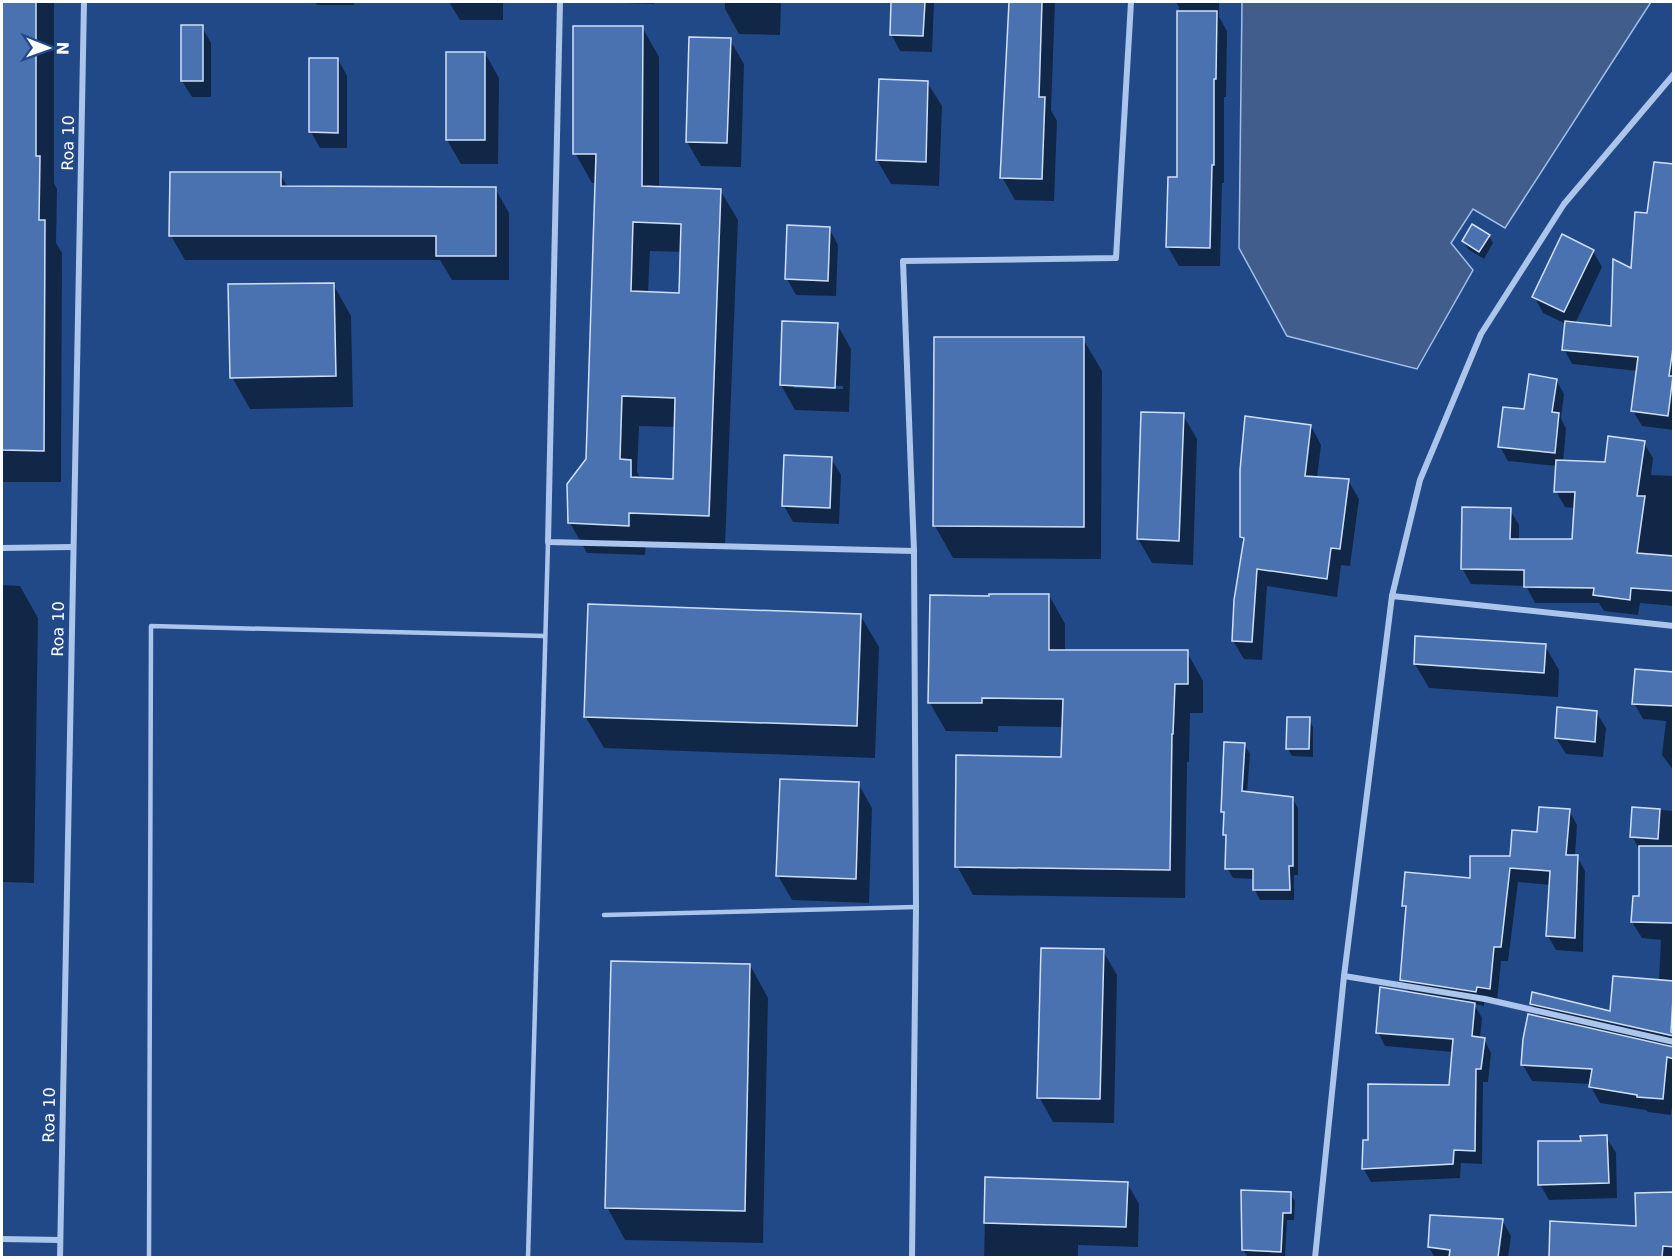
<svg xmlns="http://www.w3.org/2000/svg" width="1675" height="1259" viewBox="0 0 1675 1259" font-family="'DejaVu Sans',sans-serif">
<rect width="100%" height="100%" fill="#214988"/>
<path fill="#415d8b" stroke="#9fbfeb" stroke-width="1.5" d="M1242,2h409l-146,226 -32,-19 -22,34 22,27 -56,99 -130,-33 -48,-88z"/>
<g fill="#0007" fill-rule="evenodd">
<path d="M2,2h52v181l3,6 -1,54 6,10 -1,229h-59z"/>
<path d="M315,2h39v3h-37z"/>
<path d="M449,2h54v18h-43z"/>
<path d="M622,2h32v2l-31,-1z"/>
<path d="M725,2h56l-1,33 -41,-1 -14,-25z"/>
<path d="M892,2h42l-2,50 -32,-1 -9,-17z"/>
<path d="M1010,2h45l-4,108 6,11 -3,80 -39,-1 -13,-23z"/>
<path d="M1176,2h43v15l8,14 -1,66h-2v86h-2l-2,83h-41l-11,-19 1,-69h9l1,-171z"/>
<path d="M202,27l9,16v54h-19l-10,-16z"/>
<path d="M642,27l17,30v131l61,2 18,30 -13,326 -79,-4 -1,13 -58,-2 -17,-30 17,-64 10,-276h-5l-17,-30zM650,251l32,1 -2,43 -32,-2zM639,426l37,1 -2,54 -33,-2 -4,-7z"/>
<path d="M730,40l14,24 -3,103 -40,-1 -14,-24z"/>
<path d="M485,53l14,25 -1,86h-37l-14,-24z"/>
<path d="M311,59h27l9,17v72h-27l-9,-16z"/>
<path d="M927,82l15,24 -3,80 -48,-2 -14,-24z"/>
<path d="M1674,166v264l-32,-4 -9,-15 5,-40 -66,-7 -8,-15 2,-25 -23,-11 -9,-17 59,-45 9,16 -27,57 37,4 21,-57 16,-56z"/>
<path d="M280,174l8,14h207l14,25v67h-57l-12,-20h-255l-14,-24z"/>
<path d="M829,228l9,17 -2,51 -40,-1 -9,-16z"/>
<path d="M1489,236l4,7 -9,16 -16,-10 -5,-8z"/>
<path d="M333,284l18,32 2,91 -103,2 -18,-32z"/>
<path d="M784,322l53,2 14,25 -2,63 -54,-2 -14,-25zM794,385l49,1v3l-49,-1z"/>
<path d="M1083,339l19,32 -1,188 -148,-1 -18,-32z"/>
<path d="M1556,380l8,14 -3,24 5,11 -3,33 43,2 38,-21 9,15 -2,17 23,1v130l-34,-3 -2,12 -34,-4 -5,-8h-64l-9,-17 -55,-2 -9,-16 48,-58 9,15v16h55l2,-33 -11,-1 -9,-16 1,-25 -49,-5 -8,-14 25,-36z"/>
<path d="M1183,415l14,24 -4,126 -41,-2 -14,-24z"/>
<path d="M1311,426l10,19 -4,33 31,2 11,19 -9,67 -9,-1 -4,32 -70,-11 -5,74 -18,-1 -11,-18 11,-98 -3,-6z"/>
<path d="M785,457l46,1 10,17 -2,49 -46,-2 -9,-16z"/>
<path d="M2,585l18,1 18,32 -4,265 -32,-1z"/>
<path d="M1049,595l16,29v27l122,1 16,29v32h-13l-1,49h-2l-2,136 -212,-3 -16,-29 105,-108 1,-31 -65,-1v6l-52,-1 -16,-28z"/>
<path d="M860,615l19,32 -4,111 -271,-10 -19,-32z"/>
<path d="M1545,646l14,24 -1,27 -129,-9 -14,-24z"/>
<path d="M1674,673v98l-12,-16 4,-34 -23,-2 -9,-16z"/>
<path d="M1596,712l10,16 -3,29 -37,-3 -10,-16z"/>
<path d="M1309,719l4,8v30l-21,-1 -4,-7z"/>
<path d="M1244,744l6,10 -3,39 45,5 6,10v67h-4v25h-34l-5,-10 -1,-11 -21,-1 -6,-10v-29l-2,-4v-20l-2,-4z"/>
<path d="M858,783l14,25 -3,95 -77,-3 -14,-24z"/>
<path d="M1634,808l40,3v280l-3,24 -23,-3 -2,-2 -46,-7 -9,-16v-3l-59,-3 -9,-16 17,-47 -9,-14 80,9 48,-32 2,-41 -19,-2 -10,-16 2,-25 6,1v-47l-8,-15z"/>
<path d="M1569,810l8,15 -2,31h2l8,15 -2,81 -27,-2 -8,-14 3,-51 -33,-3 -10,79h-7l-4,41 -13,-1v5l-10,-2 8,14 -2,21h4l7,14 -3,29h-5l-1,82 -21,-1 -1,15 -89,4 -8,-14 6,-27 81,-54 3,-35 -68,-6 -7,-14 32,-38 -8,-14 5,-67 -4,-8 69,-25 39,-22 27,-25z"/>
<path d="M1103,951l14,24 -3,148 -61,-1 -14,-25z"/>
<path d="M750,965l18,33 -5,245 -138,-3 -18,-33z"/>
<path d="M1606,1137l10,16 1,45 -68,2 -9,-16 42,-41z"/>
<path d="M986,1179l141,4 12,21 -1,43 -60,-2v13h-94z"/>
<path d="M1290,1194l5,7 -1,19h-7l-2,38 -37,-1 -5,-7z"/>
<path d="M1674,1196v62h-124l1,-35 86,4z"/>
<path d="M1502,1220l9,16 -3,22h-73l-6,-11z"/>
</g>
<g fill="#4a72b0" stroke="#d0e0f8" stroke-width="1.5" fill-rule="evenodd">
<path d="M2,2h34v154h4l-1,64h6l-1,231 -42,-1z"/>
<path d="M891,2h34l-2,34 -33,-1z"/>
<path d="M1009,2h33l-3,95h6l-3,82 -42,-1z"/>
<path d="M1177,11h40l-1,68h-2v86h-2l-2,83 -44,-1 2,-70h9z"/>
<rect x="181" y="25" width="22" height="56"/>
<path d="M573,26h70l-1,160 79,3 -12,327 -80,-3v13l-61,-3 -1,-39 19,-25 10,-305h-23zM633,222l48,2 -2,69 -48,-2zM622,396l53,2 -2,81 -42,-2v-17l-11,-1z"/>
<path d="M689,37l42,1 -4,105 -41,-1z"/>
<rect x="446" y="52" width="39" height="88"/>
<path d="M309,58h29v75l-29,-1z"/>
<path d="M879,79l49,2 -2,81 -50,-2z"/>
<path d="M1654,162l20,2v177l-5,35h4l-5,40 -37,-5 7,-54 -76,-7 3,-29 46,5 2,-67 18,9 4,-56 12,1z"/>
<path d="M170,172h111v14l215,1v69h-60v-20h-267z"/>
<path d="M1472,224l18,11 -11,17 -17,-11z"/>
<path d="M787,225l43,2 -2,54 -43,-2z"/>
<path d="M1562,234l32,16 -30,62 -32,-15z"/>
<path d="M334,283l2,93 -106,2 -2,-94z"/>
<path d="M782,321l56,2 -3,65 -55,-3z"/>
<path d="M934,337h150v190l-151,-1z"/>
<path d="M1529,374l28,5 -5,33 7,1 -4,40 -57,-6 5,-40 21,2z"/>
<path d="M1141,412l43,1 -5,128 -42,-2z"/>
<path d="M1245,416l66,9 -6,51 44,3 -9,70 -9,-1 -4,31 -70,-10 -5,73 -20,-1 2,-41 10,-62 -4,-1v-67z"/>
<path d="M1608,436l37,5 -8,55h8l-8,57 37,3v35l-43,-3 -1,12 -37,-5 1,-7 -70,-1v-17l-63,-1 1,-62 49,1 -1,31h62l3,-47h-21l2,-32 49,2z"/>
<path d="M784,455l48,2 -2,51 -48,-2z"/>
<path d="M989,594h60v56h139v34h-13l-2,50h-1l-2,136 -215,-3 1,-112 105,2 2,-58 -81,-1v5h-54l2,-108 59,1z"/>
<path d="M588,604l273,10 -4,112 -273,-9z"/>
<path d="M1415,636l131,8 -2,29 -130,-9z"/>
<path d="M1635,669l39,3v34l-42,-2z"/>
<path d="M1557,707l40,4 -2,31 -40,-4z"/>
<path d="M1287,717h23l-1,32h-23z"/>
<path d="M1224,742l21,1 -3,48 51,6v69h-4l1,24h-37v-21h-28l1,-34h-3l1,-23h-3z"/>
<path d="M780,779l79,3 -3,97 -80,-3z"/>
<path d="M1539,807l31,2 -4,46h12l-3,83 -29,-2 4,-65 -40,-3 -9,79h-7l-4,42 -13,-2 -1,5 -76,-12 6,-74h-4l3,-34 65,6v-22h40l2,-26 25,2z"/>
<path d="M1632,807l28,2 -2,30 -28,-2z"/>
<path d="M1639,846h35v77l-43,-1 2,-26h6z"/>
<path d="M1041,948l63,1 -4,150 -63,-1z"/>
<path d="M611,961l139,3 -5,247 -140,-3z"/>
<path d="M1613,976l61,5 -3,51 3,1v3l-144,-32 2,-12 78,19z"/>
<path d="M1380,987l95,16 -3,33 13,2 -4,31h-5l-1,82 -21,-1 -1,14 -91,5 1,-29h5v-56l81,1 4,-46 -77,-6z"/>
<path d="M1528,1014l146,33v12l-7,-2 -4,42 -26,-2v-2l-48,-8 3,-18 -71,-4 2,-26z"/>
<path d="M1607,1135l2,48 -71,2v-44h43l-1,-5z"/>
<path d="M985,1177l143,5 -2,45 -142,-4z"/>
<path d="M1241,1190l50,2v21h-8l-2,39 -39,-2z"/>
<path d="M1674,1192v55l-11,-1 -1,11h-113l1,-36 86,5 -1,-33z"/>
<path d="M1430,1215l73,4 -5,38h-49l1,-7 -22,-3z"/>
</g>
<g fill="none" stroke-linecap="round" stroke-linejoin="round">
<g stroke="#acc5ea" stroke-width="4.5">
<path d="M604,915l312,-8"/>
<path d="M149,1258l2,-632 394,10"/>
<path d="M528,1258l20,-716"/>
</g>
<g stroke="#acc5ea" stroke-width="6">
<path d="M560,2l-12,540 366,9"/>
<path d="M2,548l71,-1"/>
<path d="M1392,596l282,30"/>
<path d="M1344,976l141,23 189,43"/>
<path d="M2,1239l58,1"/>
<path d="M60,1258l24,-1256"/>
<path d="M912,1258l4,-351 -2,-356 -11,-290 213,-3 15,-256"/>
<path d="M1315,1258l29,-282 48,-380 28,-116 61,-146 83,-130 110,-130"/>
</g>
</g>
<g text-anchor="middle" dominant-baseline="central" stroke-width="6" stroke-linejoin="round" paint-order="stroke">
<g font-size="16" fill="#fff" stroke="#214988">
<text transform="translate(68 143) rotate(-89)">Roa 10</text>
<text transform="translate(58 629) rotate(-89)">Roa 10</text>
<text transform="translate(49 1115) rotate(-89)">Roa 10</text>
</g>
</g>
<rect width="1675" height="1259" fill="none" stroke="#ffffff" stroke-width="6"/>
<g transform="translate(48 48) rotate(91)" stroke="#214988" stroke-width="4.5" paint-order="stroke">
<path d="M0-4.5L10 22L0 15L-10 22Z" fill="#ffffff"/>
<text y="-9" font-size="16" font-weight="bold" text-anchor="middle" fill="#ffffff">N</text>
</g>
</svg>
